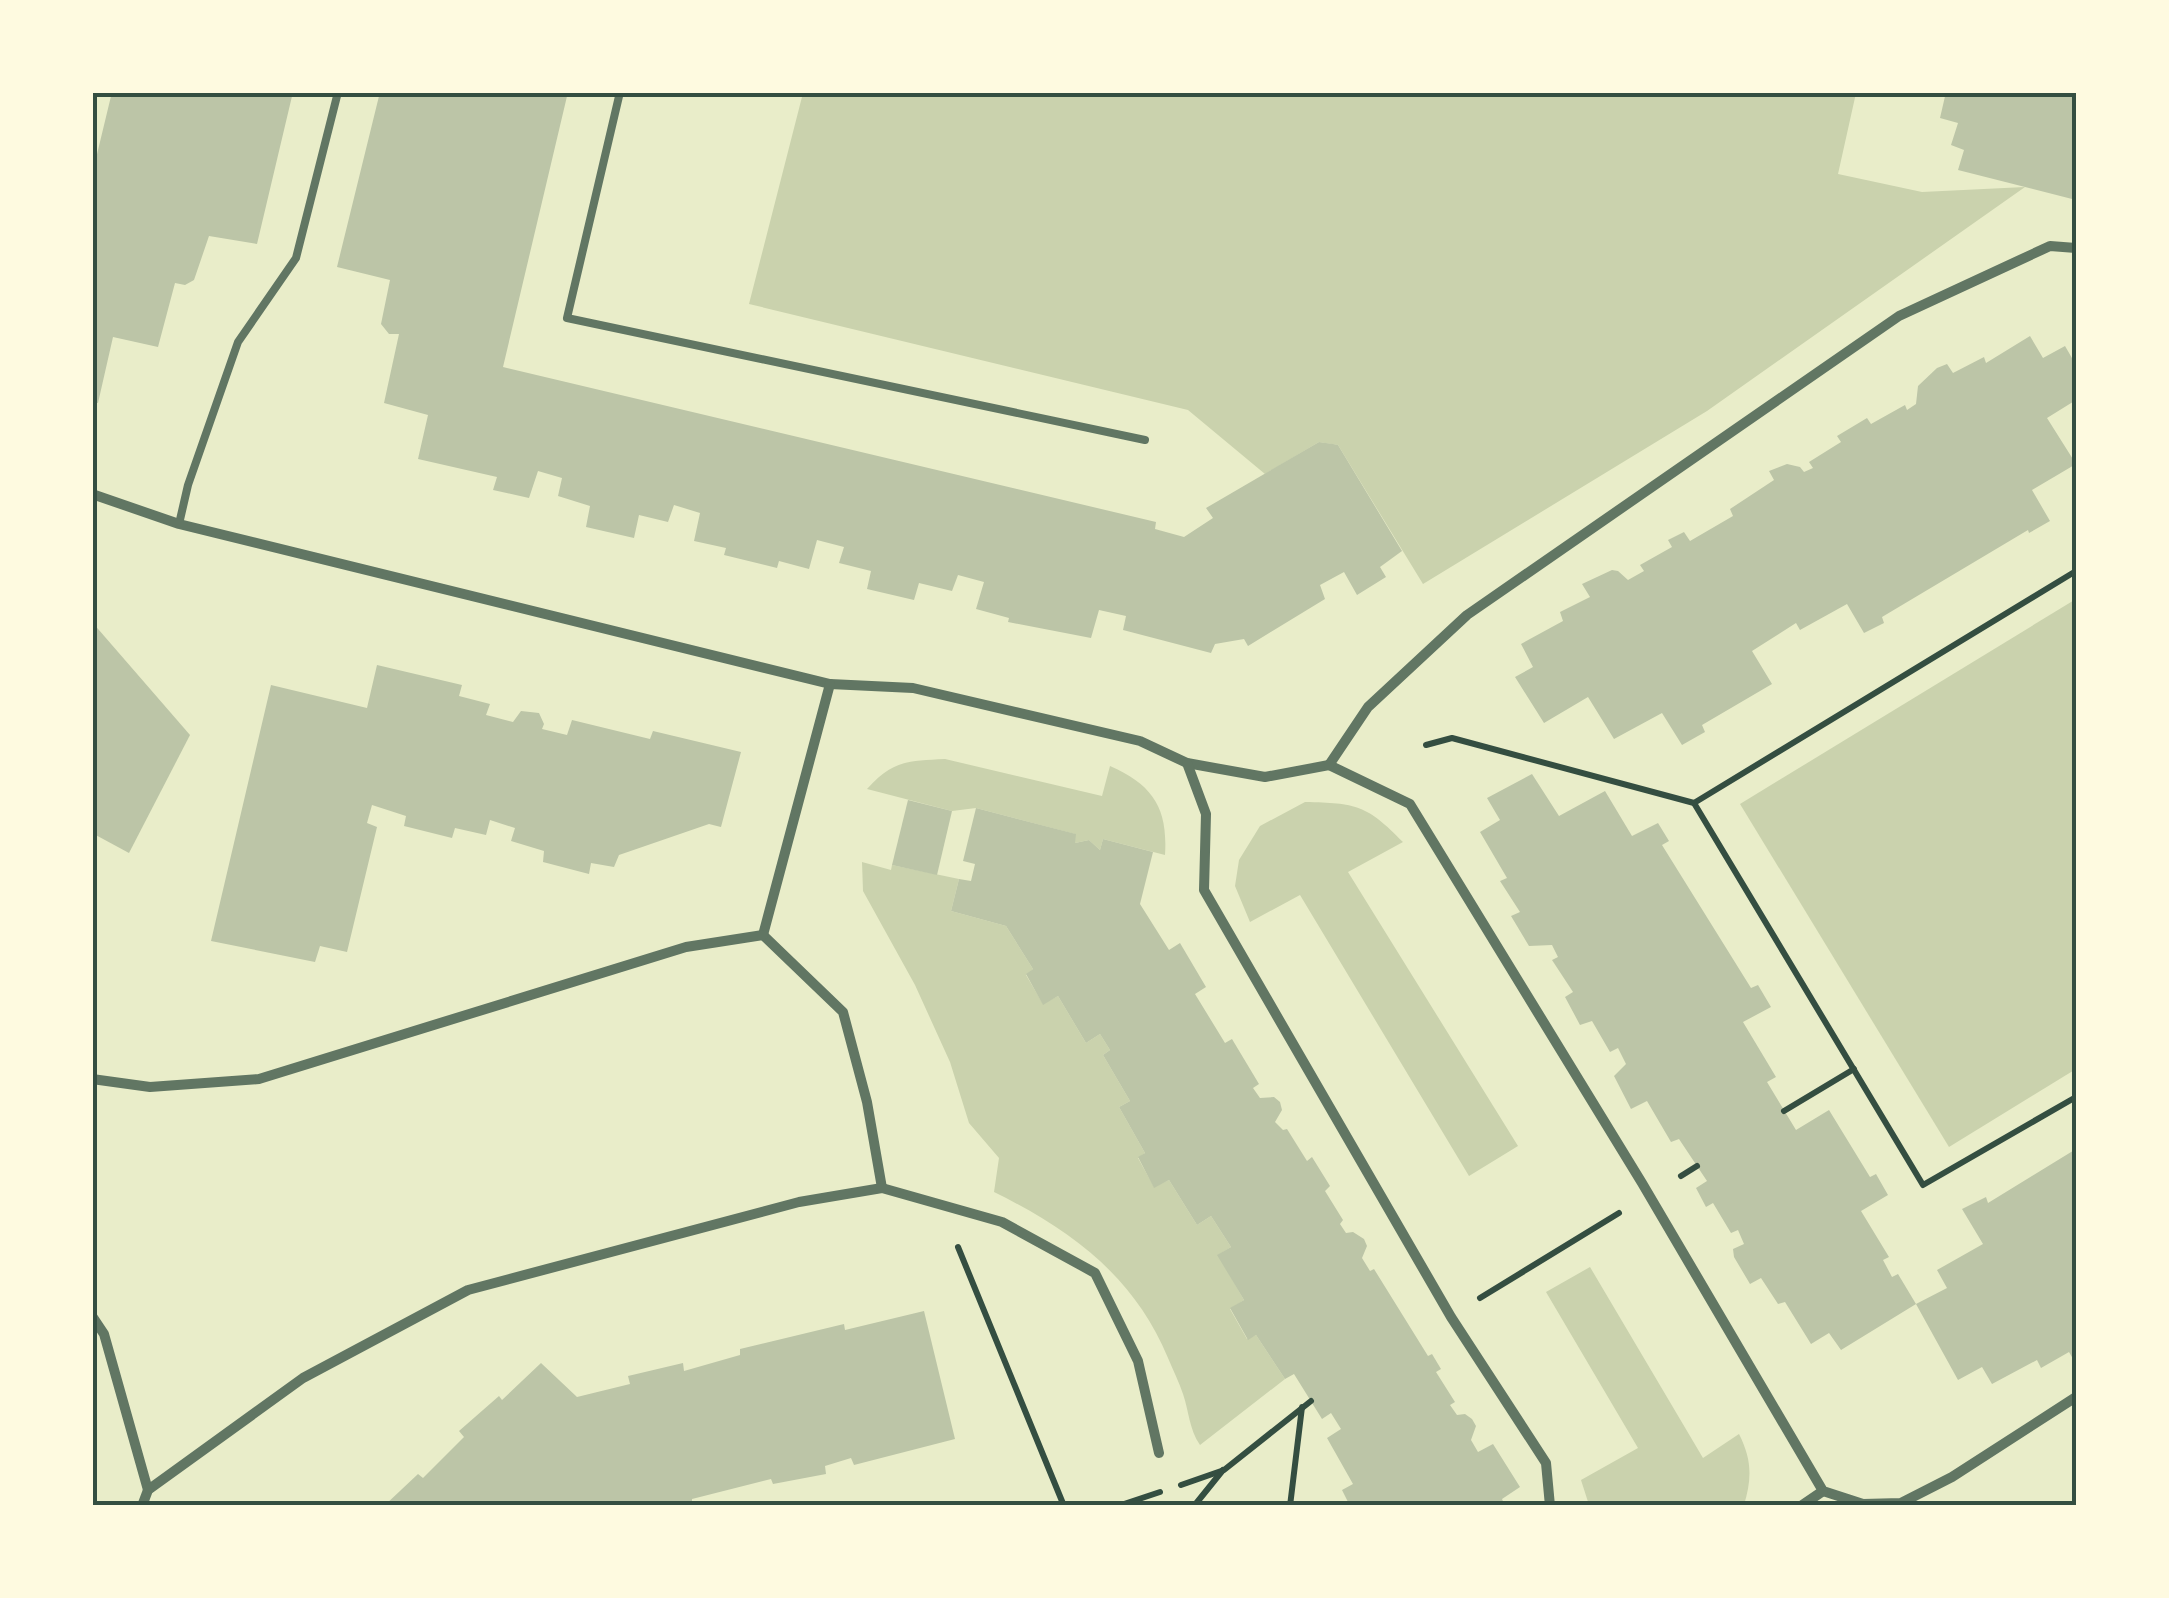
<svg xmlns="http://www.w3.org/2000/svg" width="2169" height="1598" viewBox="0 0 2169 1598" font-family="Manrope,sans-serif">
<rect width="100%" height="100%" fill="#e9edc9"/>
<g fill="#cad2ad">
<path d="M803,93h1053l-18,81 84,18 103,-5 -318,224 -284,173 -85,-139 -19,-3 -54,32 -77,-64 -439,-106z"/>
<path d="M2076,599v470l-127,78 -209,-343z"/>
<path d="M945,759l157,37 8,-30c43,19 58,42 55,89l-62,-16 -3,11 -11,-10 -14,3v-9l-99,-26 -24,3 -85,-22c26,-29 41,-28 78,-30z"/>
<path d="M1305,802c51,1 62,3 98,40l-55,30 170,274 -49,30 -169,-281 -50,27 -15,-36 4,-26 21,-34z"/>
<path d="M862,862l29,8 1,-5 67,14 -8,32 55,15 27,43 -7,6 17,29 15,-8 28,47 14,-9 10,16 -7,5 27,46 -11,6 26,46 -7,5 16,29 15,-7 28,45 14,-9 20,31 -13,8 26,45 -14,9 17,30 9,-4 29,44 -85,66c-11,-16 -11,-34 -17,-51 -4,-12 -10,-24 -15,-36 -34,-82 -97,-128 -174,-166l5,-34 -30,-35 -19,-61 -35,-77 -52,-94z"/>
<path d="M1590,1267l113,191 36,-24c13,26 13,44 5,71h-155l-8,-25 57,-32 -92,-156z"/>
</g>
<g fill="#bcc5a7">
<path d="M112,92h181l-36,152 -48,-8 -15,44 -9,5 -10,-2 -17,64 -45,-10 -15,66 -6,-1v-227z"/>
<path d="M380,92h188l-65,275 653,155 -1,7 29,8 29,-19 -7,-10 113,-66 14,2 5,1 64,106 -22,16 6,10 -29,18 -13,-23 -24,13 5,14 -77,47 -4,-7 -29,5 -4,9 -88,-23 3,-14 -27,-6 -8,28 -83,-16 1,-4 -33,-9 8,-27 -26,-7 -6,16 -33,-8 -5,17 -47,-11 4,-18 -32,-8 5,-16 -27,-7 -8,29 -30,-8 -2,7 -53,-13 2,-7 -32,-7 6,-28 -26,-8 -6,17 -29,-7 -5,23 -48,-11 4,-21 -32,-10 4,-18 -24,-7 -9,27 -36,-8 4,-13 -79,-18 10,-44 -44,-12 15,-69h-10l-8,-10 9,-44 -53,-13z"/>
<path d="M1946,92h130v108l-118,-30 6,-20 -13,-5 7,-22 -18,-5z"/>
<path d="M2030,336l13,22 22,-12 11,19v35l-29,18 29,46 -44,26 18,31 -21,12 -1,-3 -146,87 2,6 -20,10 -17,-29 -47,26 -4,-7 -44,28 20,33 -70,41 3,7 -23,13 -20,-32 -48,26 -26,-42 -44,26 -29,-46 18,-10 -12,-23 42,-23 -3,-9 30,-15 -8,-13 30,-14 6,1 10,9 16,-9 -4,-6 32,-18 -4,-7 16,-8 6,9 43,-25 -3,-7 44,-29 -5,-9 18,-7 13,3 4,5 9,-4 -4,-6 32,-20 -4,-6 30,-18 4,6 34,-19 2,5 9,-6 2,-18 19,-18 10,-4 6,9 31,-16 2,6z"/>
<path d="M92,622l98,113 -61,118 -37,-20z"/>
<path d="M377,665l85,20 -3,11 31,8 -4,11 27,7 8,-11 18,2 5,11 -2,5 25,6 5,-15 78,19 3,-8 88,21 -20,75 -12,-3 -90,31 -5,12 -23,-4 -2,11 -46,-12 1,-11 -33,-10 4,-13 -25,-8 -4,15 -31,-7 -3,10 -48,-12 2,-10 -34,-11 -5,18 10,4 -30,125 -27,-6 -5,16 -104,-21 60,-256 96,23z"/>
<path d="M1532,774l27,42 46,-25 27,45 26,-13 11,18 -7,4 89,143 7,-3 13,22 -28,15 33,55 -9,5 29,48 33,-20 41,67 6,-3 12,21 -27,16 28,46 -6,3 9,17 6,-3 18,30 -75,46 -12,-17 -18,11 -26,-42 -7,2 -17,-26 -11,6 -16,-27 -1,-8 11,-5 -6,-14 -7,3 -18,-30 -7,4 -10,-19 11,-7 -28,-42 -8,3 -24,-41 -16,8 -17,-33 12,-12 -8,-16 -8,4 -18,-31 -12,4 -15,-28 8,-5 -21,-32 6,-3 -6,-12 -23,1 -18,-30 9,-4 -20,-31 7,-3 -27,-46 20,-12 -13,-22z"/>
<path d="M908,800l44,11 -15,64 -45,-10z"/>
<path d="M976,808l100,26 -1,9 14,-3 11,10 3,-11 50,13 -13,52 29,46 11,-7 26,44 -11,7 30,49 7,-4 27,45 -6,4 7,10 14,-1 6,5 2,8 -7,12 8,8 4,-1 20,32 5,-4 18,29 -5,5 18,29 -3,4 6,9 7,-1 11,7 3,7 -5,12 8,13 4,-2 54,87 4,-2 9,15 -5,3 19,30 -5,3 7,10 8,-1 7,5 4,7 -5,14 7,12 15,-8 27,43 -18,12 3,7h-155l-8,-16 11,-6 -26,-46 14,-9 -10,-16 -9,6 -28,-45 -9,5 -29,-44 -8,5 -18,-32 14,-8 -27,-45 14,-8 -20,-31 -14,9 -28,-45 -15,8 -16,-31 7,-4 -26,-46 11,-6 -27,-46 7,-5 -10,-16 -14,9 -28,-47 -15,9 -17,-31 7,-5 -27,-43 -55,-15 8,-32 12,2 4,-17 -12,-3z"/>
<path d="M2076,1149v215l-7,-12 -28,16 -4,-8 -45,24 -10,-17 -24,13 -42,-76 31,-16 -10,-18 46,-26 -21,-35 24,-12 2,6z"/>
<path d="M924,1311l31,128 -101,26 -3,-7 -26,8 1,8 -53,10 -2,-5 -79,20v7h-308l34,-32 5,4 41,-41 -5,-6 40,-35 3,4 39,-37 36,34 53,-13 -2,-8 55,-13 1,8 56,-16v-6l104,-25 1,6z"/>
</g>
<g fill="none" stroke-linecap="round" stroke-linejoin="round">
<g stroke="#344e41" stroke-width="6">
<path d="M2076,571l-382,232 229,382 153,-88"/>
<path d="M1426,745l26,-7 242,65"/>
<path d="M1784,1111l70,-42"/>
<path d="M1681,1176l16,-10"/>
<path d="M958,1247l106,259"/>
<path d="M1480,1298l139,-85"/>
<path d="M1181,1485l43,-15 87,-69"/>
<path d="M1118,1506l42,-14"/>
<path d="M1194,1506l29,-36"/>
<path d="M1290,1506l12,-99"/>
</g>
<g stroke="#617663" stroke-width="8">
<path d="M620,92l-53,226 578,122"/>
<path d="M179,524l9,-39 50,-143 58,-84 42,-166"/>
</g>
<g stroke="#617663" stroke-width="10">
<path d="M92,494l87,30 651,160 83,4 227,53 47,22 78,14 64,-12"/>
<path d="M1187,763l19,51 -2,76 247,427 95,146 4,43"/>
<path d="M1329,765l81,39 232,379 181,308 40,13 38,-1 51,-26 124,-80"/>
<path d="M1329,765l39,-58 99,-92 432,-299 151,-70 26,2"/>
<path d="M763,935l80,77 24,90 15,86"/>
<path d="M763,935l67,-251"/>
<path d="M92,1079l58,8 109,-8 427,-132 77,-12"/>
<path d="M92,1316l12,18 44,156"/>
<path d="M142,1506l6,-16 155,-112 165,-88 331,-88 83,-14 120,34 93,51 43,88 21,92"/>
<path d="M1801,1506l22,-15"/>
</g>
</g>
<rect width="2169" height="1598" fill="none" stroke="#fefae0" stroke-width="190"/>
<rect x="95" y="95" width="1979" height="1408" fill="none" stroke="#344e41" stroke-width="4"/>
</svg>
